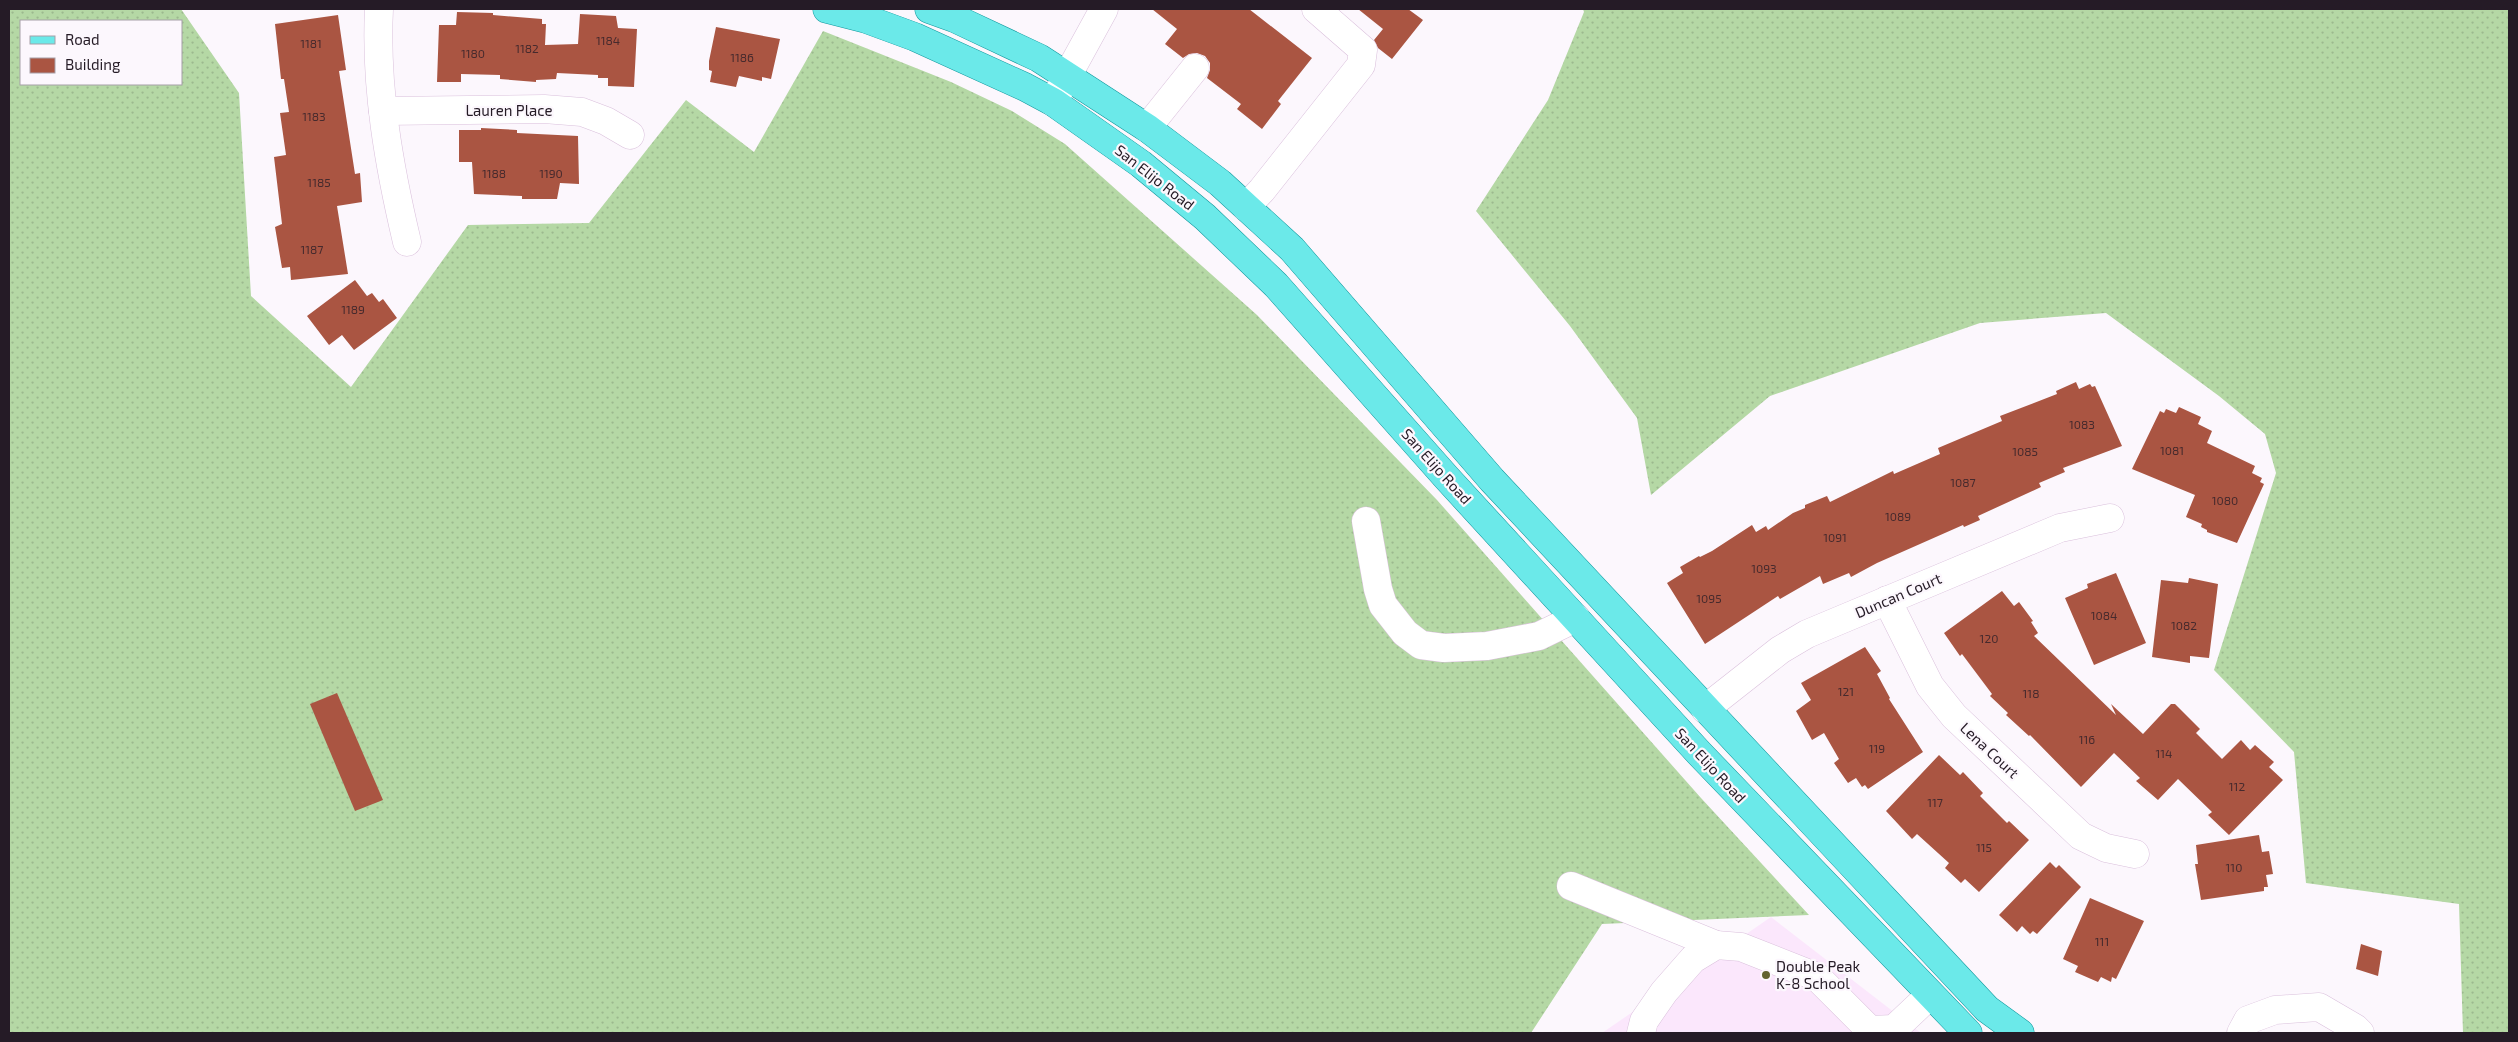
<svg xmlns="http://www.w3.org/2000/svg" width="2518" height="1042" viewBox="0 0 2518 1042" font-family="'Exo 2',sans-serif">
<defs>
<pattern id="grass-dots" width="8" height="8" patternUnits="userSpaceOnUse" patternTransform="scale(1.25)"><rect width="8" height="8" fill="#b5d8a5"/><path d="M2 2h.1M6 6h.1" fill="none" stroke="#9cb98e" stroke-width="1.8" stroke-linecap="round"/></pattern>
</defs>
<rect width="100%" height="100%" fill="#fcf7fd"/>
<path fill="#fbe7fc" d="M1771,917l150,116h-319z"/>
<g fill="url(#grass-dots)" fill-rule="evenodd">
<path d="M9,9h172l58,84 12,203 100,91 117,-162 121,-2 97,-123 68,52 69,-121 128,51 61,29 53,33 192,171 180,185 264,298 108,117 -207,9 -71,109h-1522zM21,21h160v63h-160z"/>
<path d="M1583,9h926v1024h-46l-4,-129 -153,-21 -12,-131 -80,-82 62,-197 -11,-39 -46,-38 -113,-83 -126,10 -210,73 -119,99 -14,-77 -67,-92 -94,-115 72,-111 36,-88z"/>
</g>
<g fill="#aa5542">
<path d="M1152,9h97l63,49 -34,43 3,3 -19,25 -25,-20 4,-5 -34,-26 3,-8v-7l-5,-7 -8,-3 -8,1 -6,4 -18,-14 12,-15z"/>
<path d="M1358,9h50l15,11 -31,39 -14,-11 -4,-8 9,-11z"/>
<path d="M457,12l36,1v2l49,4v5h4l-1,21 33,-1 2,-30 36,2 2,12 19,1 -3,58 -26,-1v-8h-10v-3l-41,-2 -1,6 -20,1v2l-36,-3v-4l-39,-1v8h-24l2,-57h17z"/>
<path d="M338,15l8,55 -7,1 16,103 5,-1 2,29 -25,4 11,68 -57,6 -1,-13 -8,1 -7,-41 7,-3 -8,-67 12,-2 -6,-42 9,-1 -5,-33h-3l-6,-55z"/>
<path d="M716,27l64,12 -9,40 -9,-2v4l-23,-5 -3,11 -26,-5 2,-11 -3,-1v-9z"/>
<path d="M481,128l36,2v3l61,3 1,48 -19,-1 -3,16h-35v-3l-48,-2 -2,-32h-13v-32h22z"/>
<path d="M355,280l12,16 5,-3 7,9 4,-3 14,19 -43,32 -12,-15 -13,10 -22,-29z"/>
<path d="M2076,382l3,7 11,-5 2,3 3,-1 27,60 -59,22 2,4 -26,11 2,4 -63,29 2,4 -16,7 -1,-2 -86,38 -26,14 -2,-4 -26,11 -3,-8 -40,23 -2,-3 -73,48 -38,-61 16,-10 -3,-6 19,-11 1,1 12,-6 40,-26 4,7 10,-6 2,4 25,-17 12,-5v-3l22,-9 3,6 63,-31 1,3 46,-20 -2,-6 64,-27 -2,-5 57,-22 -1,-3z"/>
<path d="M2179,407l22,10 -3,7 14,7 -5,12 48,23 -3,7 10,5 -2,4 4,2 -27,59 -30,-11v-2l-6,-3 1,-3 -16,-7 9,-22 -63,-26 28,-58 4,2 2,-4 10,4z"/>
<path d="M2116,573l30,70 -52,22 -29,-67 23,-10 -1,-4z"/>
<path d="M2189,578l29,6 -9,74 -19,-2v7l-38,-6 9,-77 27,3z"/>
<path d="M2002,591l12,15 5,-4 14,19 -2,1 7,11 -4,3 82,79 -5,-11 32,30 28,-30h4l25,25 -4,4 26,26 19,-19 9,10 5,-5 19,17 -5,5 14,13 -54,55 -21,-20 4,-3 -34,-33 -20,21 -22,-19 4,-3 -26,-25 -33,34 -51,-52 -1,1 -23,-21 2,-2 -18,-17 2,-2 -30,-40 -2,2 -16,-23z"/>
<path d="M1865,647l16,24 -4,3 13,24 -1,1 34,53 -55,37 -3,-4 -3,2 -6,-9 -8,5 -14,-20 5,-4 -15,-26 -12,7 -16,-29 15,-11 -10,-17z"/>
<path d="M337,693l46,107 -28,11 -45,-107z"/>
<path d="M1939,755l21,20 3,-3 20,21 -3,3 27,27 2,-2 20,19 -50,52 -14,-13 -4,4 -16,-15 4,-5 -32,-29 -5,5 -26,-28z"/>
<path d="M2259,835l3,17 7,-1 4,23 -7,1 2,12h-4v4l-63,9 -6,-36h3l-2,-19z"/>
<path d="M2050,862l6,6 3,-3 22,22 -44,47 -4,-3 -3,3 -8,-8 -5,6 -18,-17z"/>
<path d="M2090,898l54,23 -28,58 -4,-2 -1,5 -10,-5 -3,5 -23,-10 3,-6 -15,-7z"/>
<path d="M2361,944l21,7 -4,25 -22,-7z"/>
</g>
<g fill="none" stroke-linecap="round" stroke-linejoin="round">
<g stroke="#dac0dc" stroke-width="29">
<g id="minor">
<path d="M379,9c-4,78 10,157 28,233"/>
<path d="M1053,102l51,-93"/>
<path d="M383,111l161,-2 38,3 24,9 24,14"/>
<path d="M1147,128l48,-60"/>
<path d="M1246,207l16,-17 99,-125 2,-15 -47,-41"/>
<path d="M1366,521l12,68 5,16 22,28 16,12 23,3 43,-2 52,-10 37,-18"/>
<path d="M1887,600l43,86 24,30 127,120 25,12 29,6"/>
<path d="M1705,709l75,-59 27,-16 253,-106 50,-10"/>
<path d="M1571,886l145,59"/>
<path d="M1641,1033l3,-12 20,-29 29,-33 23,-14 25,2 76,30 53,53 24,-1 35,-33"/>
<path d="M2241,1033l7,-13 27,-10 44,-3 36,21 5,5"/>
</g>
</g>
<g stroke="#12979c" stroke-width="29">
<g id="major">
<path d="M827,9l39,10 49,18 110,50 28,15 88,62 64,53 71,68 170,192 253,276 269,280"/>
<path d="M929,9l25,9 85,40 108,70 73,55 72,66 200,231 495,529 33,24"/>
</g>
</g>
<use href="#minor" stroke="#fff" stroke-width="28"/>
<use href="#major" stroke="#6be9e9" stroke-width="28"/>
</g>
<circle fill="#636330" stroke="#fcf7fd" stroke-width="2" cx="1766" cy="975" r="5"/>
<g text-anchor="middle" dominant-baseline="central" stroke-width="4.5" stroke-linejoin="round" paint-order="stroke">
<g font-size="12" fill="#462a2d">
<text x="608" y="40">1184</text>
<text x="311" y="43">1181</text>
<text x="527" y="48">1182</text>
<text x="473" y="53">1180</text>
<text x="742" y="57">1186</text>
<text x="314" y="116">1183</text>
<text x="494" y="173">1188</text>
<text x="551" y="173">1190</text>
<text x="319" y="182">1185</text>
<text x="312" y="249">1187</text>
<text x="353" y="309">1189</text>
<text x="2082" y="424">1083</text>
<text x="2172" y="450">1081</text>
<text x="2025" y="451">1085</text>
<text x="1963" y="482">1087</text>
<text x="2225" y="500">1080</text>
<text x="1898" y="516">1089</text>
<text x="1835" y="537">1091</text>
<text x="1764" y="568">1093</text>
<text x="1709" y="598">1095</text>
<text x="2104" y="615">1084</text>
<text x="2184" y="625">1082</text>
<text x="1989" y="638">120</text>
<text x="1846" y="691">121</text>
<text x="2031" y="693">118</text>
<text x="2087" y="739">116</text>
<text x="1877" y="748">119</text>
<text x="2164" y="753">114</text>
<text x="2237" y="786">112</text>
<text x="1935" y="802">117</text>
<text x="1984" y="847">115</text>
<text x="2234" y="867">110</text>
<text x="2102" y="941">111</text>
</g>
<g font-size="15" fill="#251b26" stroke="#fcf7fd">
<text x="509" y="110">Lauren Place</text>
<text transform="translate(1155 177) rotate(38)">San Elijo Road</text>
<text transform="translate(1437 466) rotate(48)">San Elijo Road</text>
<text transform="translate(1898 595) rotate(-23)">Duncan Court</text>
<text transform="translate(1990 750) rotate(43)">Lena Court</text>
<text transform="translate(1711 765) rotate(47)">San Elijo Road</text>
</g>
<g font-size="15" fill="#251b26" stroke="#fcf7fd" text-anchor="start">
<text x="1776" y="966">Double Peak<tspan x="1776" dy="17">K-8 School</tspan></text>
</g>
</g>
<rect width="2518" height="1042" fill="none" stroke="#251b26" stroke-width="20"/>
<rect x="20" y="20" width="162" height="65" fill="#fcf7fd" stroke="#a69fa7"/>
<rect x="30" y="36" width="25" height="8" fill="#6be9e9" stroke="#a69fa7"/>
<text x="65" y="45" font-size="15" fill="#251b26">Road</text>
<rect x="30" y="58" width="25" height="15" fill="#aa5542" stroke="#a69fa7"/>
<text x="65" y="70" font-size="15" fill="#251b26">Building</text>
</svg>
